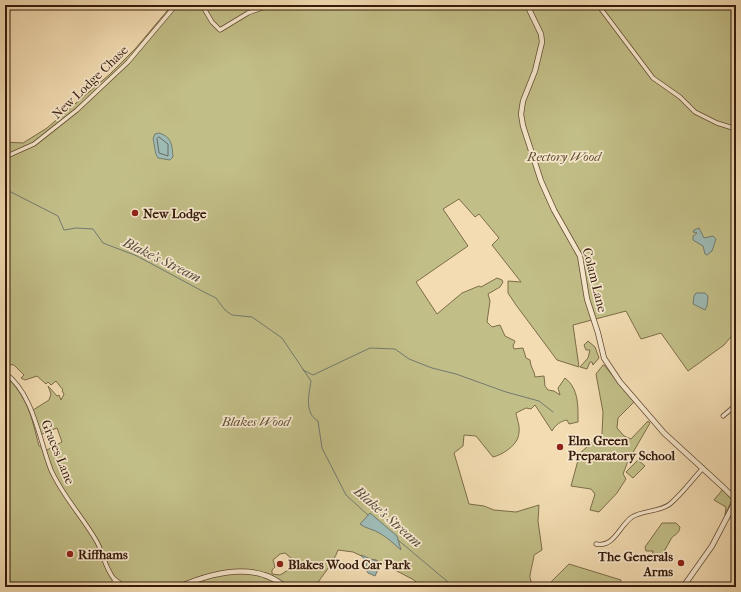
<svg xmlns="http://www.w3.org/2000/svg" width="741" height="592" viewBox="0 0 741 592" font-family="'IM FELL French Canon',serif">
<rect width="100%" height="100%" fill="#f3dcb2"/>
<filter id="stains"><feTurbulence type="fractalNoise" baseFrequency=".005" numOctaves="4"/><feColorMatrix values="0 0 0 0 .2 0 0 0 0 .09 0 0 0 0 .02 0 0 0 .5 -.17"/></filter>
<radialGradient id="worn" r=".72"><stop offset=".6" stop-color="#630" stop-opacity="0"/><stop offset="1" stop-color="#630" stop-opacity=".3"/></radialGradient>
<g fill="#c2be87" stroke="#7c6c49" fill-rule="evenodd">
<path d="M172,5h564v326l-12,14 -36,26 -27,-38 -20,6 -15,-28 -53,14 6,42 -22,-7 -41,-55 -8,-12v-12l13,1 -29,-37 7,-7 -20,-24 -4,3 -16,-18 -16,10 25,37 -52,36 21,32 25,-21 17,-7 2,1 16,-9 5,2 1,2 -3,5 -12,7 2,7 -3,21 5,5 8,-2 5,11 10,5 -2,5 1,3 9,-1 3,10 4,2c0,7 5,11 5,17l9,-1 1,10 3,4 6,1 6,4 -2,-7 7,-10c14,11 13,28 13,44l-9,2 -2,-4c-6,1 -12,5 -15,11l-17,-26 -4,4 -5,-1 -10,5c1,6 4,13 3,19 0,13 -17,23 -26,25l-17,-21 -12,-1 -1,11 -9,7 15,51 15,2 10,4 22,2 23,-7 -1,16 4,29 -8,5c0,4 -5,21 -4,23 1,3 2,6 3,9h-117l1,-4 -3,-3 -38,-20 -8,-1 -15,-7 -15,-2c-5,14 -15,24 -23,37h-310v-212c23,23 26,40 34,71l8,4 15,-8 -5,-14 -17,7 -7,-25 16,-10 2,-6 -3,-8 9,10 2,-1 2,5 3,-6 -2,-3 1,-1 -7,-9 -5,4 -3,-3 -2,2 -9,-8 -12,4 -4,-2 3,-3 -10,-10 -9,-1v-222l18,1 24,-15 63,-54 25,-25zM285,553l7,6 -4,11 -8,5 -8,-1v-4l3,-3 -2,-7 7,-6z"/>
<path d="M588,341l7,6 4,11 -6,7 -1,-3h-2l-3,7 -7,-2 8,-9 2,-8h-4l-2,-5z"/>
<path d="M603,365h1l30,37 -16,16 -1,10 7,8 7,3 17,-18 2,2 -22,38 -5,13 3,5 -9,14 -18,19 -9,-2 5,-16 -4,-5 -20,-3 9,-33 22,-19 1,-22 -7,-38z"/>
<path d="M638,460l7,6 -12,12 -7,-6z"/>
<path d="M723,489l9,11 -7,15 1,-8 -12,-7z"/>
<path d="M662,523h14l4,4c-1,8 -6,7 -9,12 -5,9 -9,17 -16,24l-3,-5 1,-7h-7l-1,-4z"/>
<path d="M569,564l52,16 -2,7h-83l6,-5 6,3z"/>
</g>
<g fill="#9dbab4" stroke="#737a70">
<path d="M159,133c13,4 13,12 14,24l-3,3 -12,-2c-4,-6 -3,-13 -5,-19l2,-5z"/>
<path d="M699,228l5,10 9,-2 3,3 -4,12 -5,4 -2,-1 -2,-8 -10,-6v-4l4,-3 -4,-1 1,-2z"/>
<path d="M696,293h9l3,3 -1,10 -2,4 -12,-6 1,-8z"/>
<path d="M370,513l27,23 4,14c-7,-6 -13,-12 -20,-16 -7,-5 -15,-5 -21,-10z"/>
<path d="M361,555l20,8 -6,13 -7,-3 -3,-5 2,-5z"/>
</g>
<g fill="none" stroke-linecap="round" stroke-linejoin="round">
<path stroke="#696a60" stroke-width="1" d="M159,137l9,7v12l-9,-3 -2,-14z"/>
<g stroke="#737a70" stroke-width="1">
<path d="M5,189l53,27 6,14 12,-2 17,1 10,14 34,13 67,36 12,6 9,12 7,5 20,2 30,21 29,43c-2,13 -7,32 7,40l4,27 24,47 22,20"/>
<path d="M303,370l10,5 57,-27 25,1 14,10 23,9 24,6 50,18 33,9 14,11"/>
<path d="M398,540l50,42"/>
</g>
<g stroke="#644a35" stroke-width="5">
<g id="minor">
<path d="M202,5l10,17 8,8 28,-17 22,-8"/>
<path d="M598,5l55,73 27,19 15,15 22,11 19,6"/>
<path d="M5,157l29,-13 43,-34 51,-48 48,-57"/>
<path d="M5,373c28,20 34,66 46,97 12,27 32,47 46,72 7,13 8,27 18,38l-3,7"/>
<path d="M723,416l13,-11"/>
<path d="M596,544c18,4 23,-18 36,-27 11,-7 28,-5 38,-13 12,-10 22,-24 33,-36"/>
</g>
</g>
<g stroke="#644a35" stroke-width="6">
<g id="tertiary">
<path d="M527,5l14,29 1,8 -7,29 -12,30 -2,13 2,12 18,55 13,29 26,46 7,43 11,34 6,25 16,24 44,51 60,55 10,10 2,7"/>
<path d="M115,580l9,7"/>
<path d="M179,587c25,-11 58,-21 85,-12 8,2 15,7 22,12"/>
<path d="M683,587l29,-41 23,-44"/>
</g>
</g>
<use href="#minor" stroke="#f7e8cd" stroke-width="3.5"/>
<use href="#tertiary" stroke="#f7e8cd" stroke-width="4.5"/>
</g>
<g fill="#8f2418" stroke="#f7e8cd" stroke-width="1.5">
<circle cx="135" cy="213" r="4"/>
<circle cx="560" cy="447" r="4"/>
<circle cx="70" cy="554" r="4"/>
<circle cx="681" cy="563" r="4"/>
<circle cx="280" cy="564" r="4"/>
</g>
<g text-anchor="middle" dominant-baseline="central" stroke-width="3.5" stroke-linejoin="round" paint-order="stroke">
<g font-size="13" fill="#351a0b" stroke="#f7e8cd">
<text transform="translate(90 82) rotate(-44)">New Lodge Chase</text>
<text transform="translate(595 280) rotate(76)">Colam Lane</text>
<text transform="translate(58 452) rotate(68)">Graces Lane</text>
</g>
<g font-size="13" font-style="italic" fill="#5f4b30" stroke="#f7e8cd">
<text x="564" y="156">Rectory Wood</text>
<text x="256" y="421">Blakes Wood</text>
</g>
<g font-size="13" font-weight="bold" fill="#351a0b" stroke="#f7e8cd" text-anchor="start">
<text x="143" y="213">New Lodge</text>
<text x="568" y="440">Elm Green<tspan x="568" dy="15">Preparatory School</tspan></text>
<text x="78" y="554">Riffhams</text>
<text x="673" y="556" text-anchor="end">The Generals<tspan x="673" dy="15">Arms</tspan></text>
<text x="288" y="564">Blakes Wood Car Park</text>
</g>
<g font-size="14" font-style="italic" fill="#544a3e" stroke="#f7e8cd">
<text transform="translate(162 260) rotate(26)">Blake's Stream</text>
<text transform="translate(388 517) rotate(41)">Blake's Stream</text>
</g>
</g>
<rect width="741" height="592" fill="none" stroke="#f3dcb2" stroke-width="20"/>
<rect x="6" y="6" width="729" height="580" fill="none" stroke="#351a0b" stroke-width="2"/>
<rect x="10" y="10" width="721" height="572" fill="none" stroke="#351a0b"/>
<rect width="100%" height="100%" filter="url(#stains)"/>
<rect width="100%" height="100%" fill="url(#worn)"/>
</svg>
